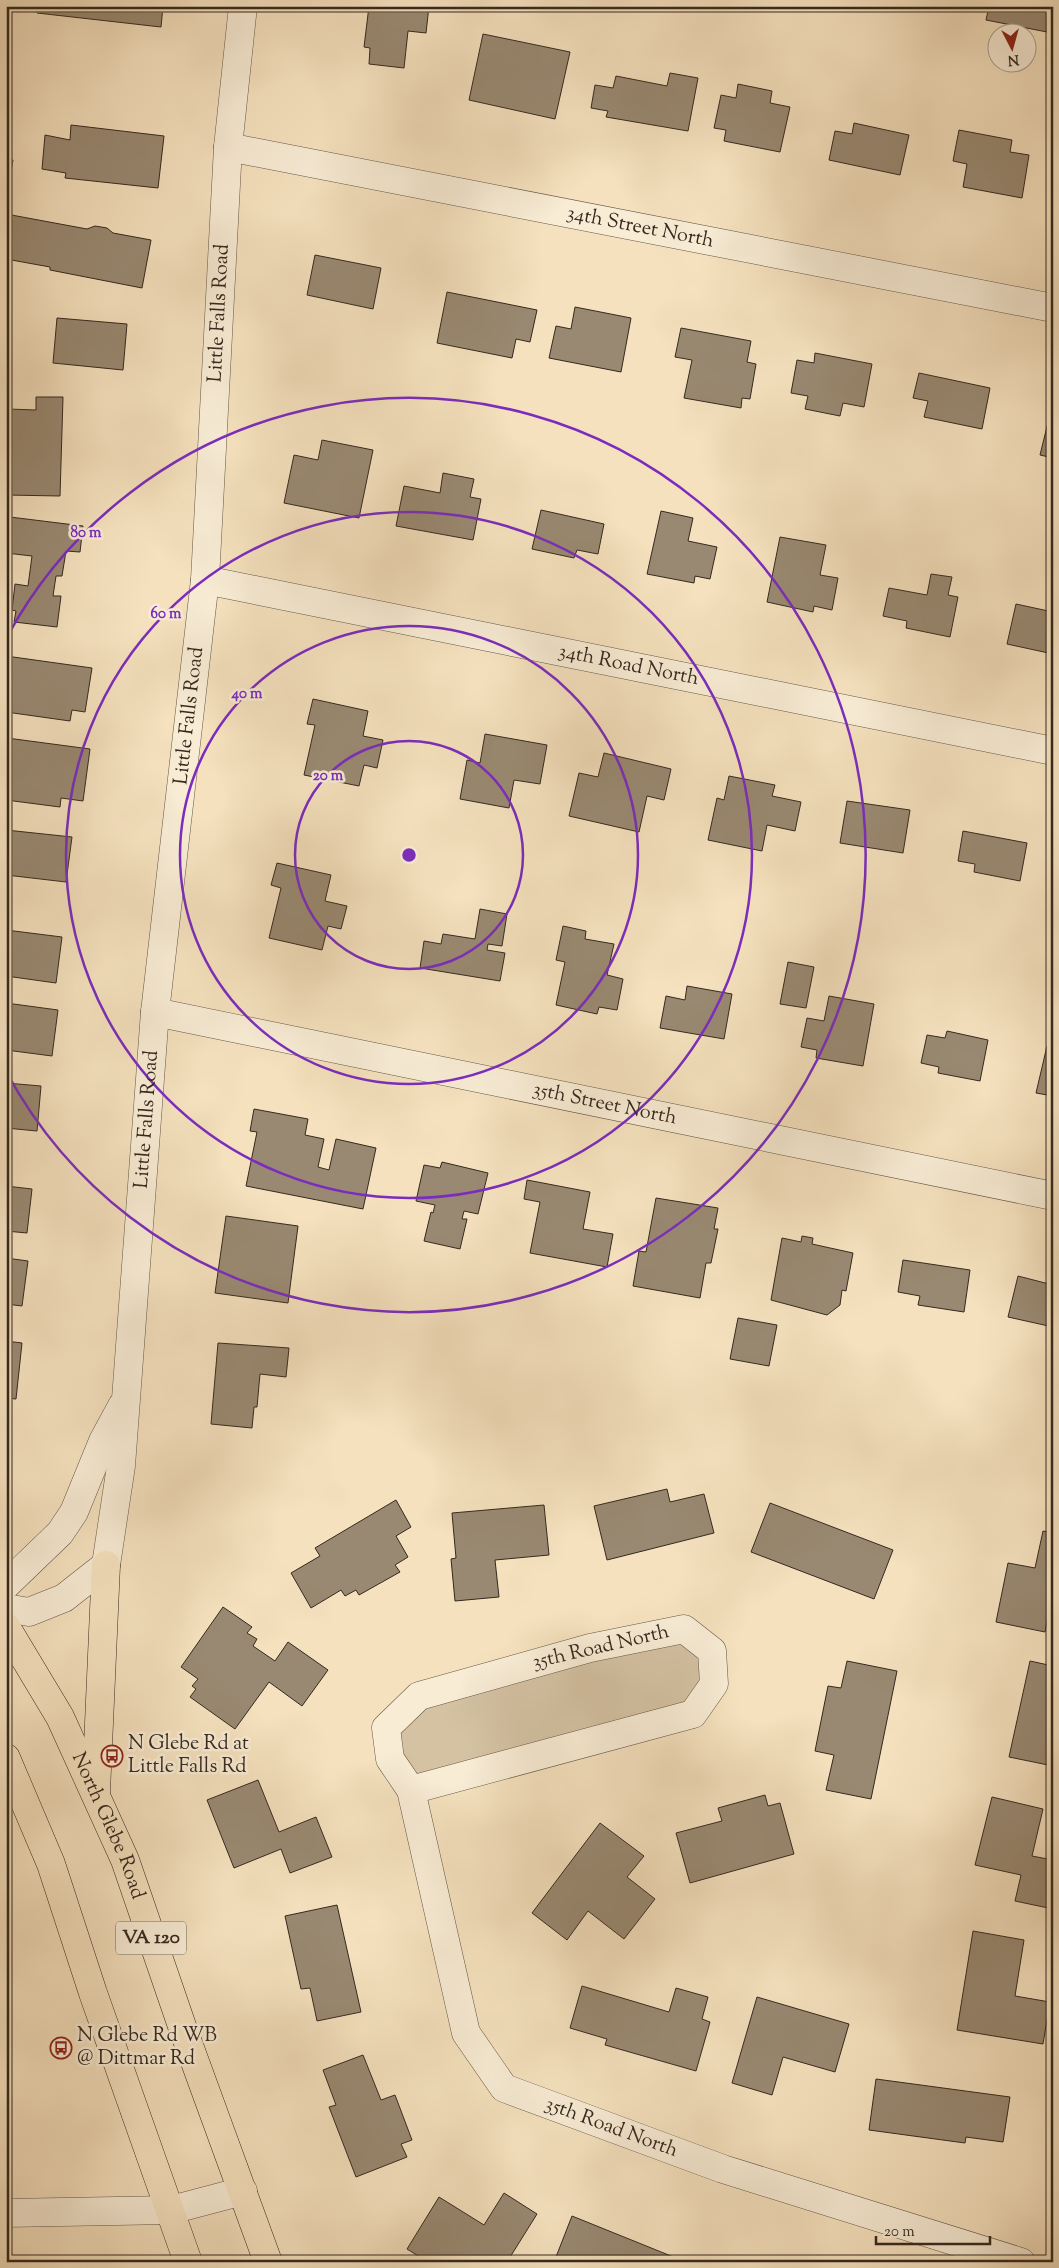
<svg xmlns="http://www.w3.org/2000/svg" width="1059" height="2268" viewBox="0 0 1059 2268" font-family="'Sorts Mill Goudy',serif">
<rect width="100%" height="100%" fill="#f5e1be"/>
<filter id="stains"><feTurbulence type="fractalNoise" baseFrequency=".004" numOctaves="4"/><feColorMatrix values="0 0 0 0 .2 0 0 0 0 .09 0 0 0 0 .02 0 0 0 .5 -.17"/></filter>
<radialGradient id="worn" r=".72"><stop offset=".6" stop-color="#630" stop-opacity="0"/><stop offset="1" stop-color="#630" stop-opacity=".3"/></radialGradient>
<path fill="#d4c2a3" stroke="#847661" d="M684,1629l28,22 -19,63 -282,76 -25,-62 33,-32z"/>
<g fill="#998972" stroke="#35291f">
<path d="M38,6h125l-2,21 -124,-14z"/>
<path d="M369,6h60l-3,27 -18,-2 -4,37 -35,-4 1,-16 -6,-1z"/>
<path d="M989,6h64l-6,26 -61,-12z"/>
<path d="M483,34l87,18 -15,67 -86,-19z"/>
<path d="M670,73l28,5 -10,53 -82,-14 2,-6 -17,-3 4,-23 18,3 3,-12 51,10z"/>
<path d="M738,84l34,7 -2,12 20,4 -10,45 -56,-11 2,-11 -12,-2 7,-33 15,3z"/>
<path d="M854,123l55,12 -9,40 -71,-15 6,-29 17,3z"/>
<path d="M71,125l93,11 -6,52 -93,-10 1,-5 -24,-4 3,-34 25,5z"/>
<path d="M959,130l53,10 -2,12 19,3 -7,43 -59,-11 4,-23 -14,-3z"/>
<path d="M6,158l7,2 -5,31 -2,-1z"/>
<path d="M6,214l81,15 8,-3 12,2 6,5 38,7 -9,48 -92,-18v-3l-44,-8 3,-16 -3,-1z"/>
<path d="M315,255l66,13 -8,41 -66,-14z"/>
<path d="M447,292l90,18 -7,32 -14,-3 -4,19 -75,-15z"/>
<path d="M575,307l56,11 -10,54 -72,-14 7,-32 15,3z"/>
<path d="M57,318l70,6 -4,46 -70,-7z"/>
<path d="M681,328l70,13 -4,21 9,2 -6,35 -8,-1 -1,10 -57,-10 8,-38 -17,-3z"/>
<path d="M815,353l57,11 -8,43 -21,-4 -3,13 -35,-7 3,-13 -17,-3 6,-33 17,3z"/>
<path d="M919,373l71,15 -8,41 -58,-12 4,-16 -15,-3z"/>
<path d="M36,397h27l-3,99 -54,-1v-89h2v3l28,1z"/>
<path d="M1053,402v56l-13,-3z"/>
<path d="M322,440l51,10 -14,68 -75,-15 10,-48 24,5z"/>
<path d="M443,473l31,6 -4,18 11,2 -8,41 -77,-14 8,-40 36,7z"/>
<path d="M541,510l63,14 -6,30 -21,-4 -3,8 -42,-9z"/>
<path d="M661,511l32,7 -5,23 29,6 -7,32 -15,-3 -1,7 -47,-9z"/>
<path d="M10,517l73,9 -3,26 -14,-1 -4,25h-6l-3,20h8l-4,31 -43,-5 2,-11 -4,-1 3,-26 13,2 4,-30 -26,-3z"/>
<path d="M780,537l46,8 -6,30 18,3 -6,32 -18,-4 -1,6 -46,-10z"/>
<path d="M931,574l21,3 -4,18 10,2 -8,40 -44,-9 1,-7 -24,-5 6,-28 38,7z"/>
<path d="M1016,604l37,8v42l-46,-10z"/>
<path d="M6,656l86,12 -7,44 -13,-2 -2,11 -64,-9z"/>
<path d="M313,699l55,12 -5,25 20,4 -6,28 -13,-3 -5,21 -55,-11 11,-50 -8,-1z"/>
<path d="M485,734l62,11 -7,39 -26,-4 -5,28 -49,-9 7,-39 13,3z"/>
<path d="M7,738l83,11 -7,52 -22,-3 -1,9 -54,-7z"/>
<path d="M604,753l67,16 -7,31 -17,-4 -8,36 -70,-16 10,-43 19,4z"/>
<path d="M729,776l46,9 -3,11 29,6 -6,29 -28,-6 -5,26 -54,-11 9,-42 7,2z"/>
<path d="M847,801l63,9 -7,43 -63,-10z"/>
<path d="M6,830l66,7 -6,45 -60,-7z"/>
<path d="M963,831l64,12 -7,38 -46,-9 1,-8 -17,-3z"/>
<path d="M277,863l54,12 -6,26 22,5 -6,23 -13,-3 -6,24 -53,-12 12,-50 -10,-3z"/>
<path d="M480,909l27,5 -5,32 -14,-2 -1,6 18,3 -5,28 -80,-13 4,-27 17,3 2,-10 32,5z"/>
<path d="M563,926l23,5 -1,8 29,5 -7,31 16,4 -6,31 -18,-3 -2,7 -41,-9 9,-43 -9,-2z"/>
<path d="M6,930l56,7 -6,46 -50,-7z"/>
<path d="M788,962l26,5 -8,41 -26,-4z"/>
<path d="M687,986l45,8 -8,45 -64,-11 6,-32 19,4z"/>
<path d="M829,996l45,8 -11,62 -47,-8 1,-8 -16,-3 6,-29 17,3z"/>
<path d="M6,1003l52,7 -6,46 -46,-6z"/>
<path d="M947,1031l41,9 -8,41 -42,-8 1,-6 -18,-4 6,-28 18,3z"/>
<path d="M1047,1046l6,1v49l-17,-3z"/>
<path d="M6,1083l35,3 -4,45 -31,-3z"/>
<path d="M254,1109l54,10 -3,16 19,4 -6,28 11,3 7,-31 40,9 -13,61 -117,-23 11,-54 -7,-1z"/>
<path d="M442,1162l46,11 -10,41 -14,-3 -2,8h5l-7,30 -36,-8 7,-29 2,1 2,-8 -19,-4 8,-36 16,3z"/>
<path d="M527,1180l63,12 -7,37 30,5 -6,33 -77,-14 10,-51 -16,-3z"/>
<path d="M6,1186l26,3 -5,44 -21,-2z"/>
<path d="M656,1198l62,10 -4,21h4l-7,34h-5l-6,35 -67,-12 6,-35 7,1z"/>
<path d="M226,1216l72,10 -10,77 -73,-10z"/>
<path d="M802,1236l11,2 -1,6 41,9 -7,38 -4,-1 -2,15 -13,10 -56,-15 11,-62 19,4z"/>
<path d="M6,1258l22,3 -6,45 -16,-2z"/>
<path d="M903,1260l67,10 -6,42 -46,-7 2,-9 -22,-4z"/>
<path d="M1018,1276l35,9v42l-45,-10z"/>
<path d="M738,1318l39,7 -8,41 -39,-7z"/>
<path d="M6,1341l16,2 -6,56 -10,-1z"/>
<path d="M218,1343l71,5 -3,29 -26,-3 -3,33h-3l-2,21 -41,-4z"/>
<path d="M667,1489l3,13 34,-8 10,39 -107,27 -13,-54z"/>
<path d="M396,1500l15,27 -15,9 12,21 -13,8 5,7 -41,23 -3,-5 -11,6 -4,-6 -30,18 -20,-35 29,-17 -5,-8z"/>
<path d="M770,1503l123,47 -19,49 -123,-47z"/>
<path d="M544,1505l5,50 -54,5 4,37 -44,4 -4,-42 5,-1 -4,-45z"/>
<path d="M1043,1531l10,2v74l-3,-1 -5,26 -49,-10 12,-59 27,5z"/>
<path d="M223,1607l29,20 -5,6 10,6 -4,7 22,15 13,-19 40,28 -26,36 -33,-24 -34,47 -45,-32 6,-8 -4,-3 6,-7 -17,-12z"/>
<path d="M847,1661l50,10 -26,128 -45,-9 8,-35 -19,-4 13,-65 13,2z"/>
<path d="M1030,1661l23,5v100l-44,-9z"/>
<path d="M258,1780l21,52 37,-15 16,40 -42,16 -9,-24 -47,19 -27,-68z"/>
<path d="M765,1795l3,11 12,-3 14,51 -104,29 -14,-50 46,-12 -4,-13z"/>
<path d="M992,1797l51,12 -11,47 21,4v49l-38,-8 6,-26 -46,-10z"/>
<path d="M600,1823l44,33 -17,21 28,22 -31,40 -36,-28 -21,29 -35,-27z"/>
<path d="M337,1905l24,107 -44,9 -7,-33 -9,1 -16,-73z"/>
<path d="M973,1931l51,9 -9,56 35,6 -7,42 -86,-14z"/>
<path d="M582,1986l87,26 7,-24 32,9 -6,22 8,3 -14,49 -91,-26 2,-6 -37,-11z"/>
<path d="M757,1997l92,27 -14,48 -52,-15 -11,38 -40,-12z"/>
<path d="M363,2055l18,45 14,-5 17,45 -11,4 6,13 -51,20 -27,-70 7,-2 -13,-35z"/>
<path d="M876,2079l134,18 -7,45 -37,-5 -1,6 -96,-13z"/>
<path d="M504,2193l33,21 -30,48h-79l-21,-13 32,-52 45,28z"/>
<path d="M572,2216l104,42 -1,4h-121z"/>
</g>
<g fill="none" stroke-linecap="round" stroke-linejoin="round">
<g stroke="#655747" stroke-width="29">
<g id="minor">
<path id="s1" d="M228,147l825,161"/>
<path id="s2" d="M205,580l848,171"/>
<path id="s3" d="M155,1012l898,184"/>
<path d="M6,1585l54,-52 14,-21 29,-71 19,-35"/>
<path id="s4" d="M6,1608l23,4 35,-14 42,-33 15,-99 34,-454 50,-432 23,-433 15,-141"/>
<path id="s5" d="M411,1790l282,-76 21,-30 -2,-33 -28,-22 -94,19 -171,48 -33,32 4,31 21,31 55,243 38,55 219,81 298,93"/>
<path d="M6,2213l165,-3 72,-19"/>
</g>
</g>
<g stroke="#35291f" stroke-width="29">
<g id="major">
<path id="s6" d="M6,1627l54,90 65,143 58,169 85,233"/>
<path d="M6,1758l45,106 42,129 95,269"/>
<path d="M96,1791l10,-226"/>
</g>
</g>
<use href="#minor" stroke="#f8ecd5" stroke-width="28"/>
<use href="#major" stroke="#f5e1be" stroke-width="28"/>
</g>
<g fill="none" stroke="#7b2cbf" stroke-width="2.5">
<circle cx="409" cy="855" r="114"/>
<circle cx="409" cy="855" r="229"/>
<circle cx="409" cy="855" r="343"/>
<path d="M7 637A457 457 0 1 1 7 1073"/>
</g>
<defs>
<g id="bus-ring" transform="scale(1.125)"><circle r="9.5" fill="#f8ecd5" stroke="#8f2418" stroke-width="1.5"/><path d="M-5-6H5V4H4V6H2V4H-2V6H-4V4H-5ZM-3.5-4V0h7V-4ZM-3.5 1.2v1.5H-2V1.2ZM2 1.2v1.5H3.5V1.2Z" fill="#8f2418"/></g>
</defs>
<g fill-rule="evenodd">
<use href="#bus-ring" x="112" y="1756"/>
<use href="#bus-ring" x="61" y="2048"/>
</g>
<g text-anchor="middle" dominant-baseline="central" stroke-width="5" stroke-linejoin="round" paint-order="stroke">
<rect fill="#f8ecd5" stroke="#706456" stroke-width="1" x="116" y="1921.5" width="70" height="33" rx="4"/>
<g font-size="19" font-weight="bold" fill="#35291f">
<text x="151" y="1938">VA 120</text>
</g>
<g font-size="20" fill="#35291f" stroke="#f8ecd5">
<text stroke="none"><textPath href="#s1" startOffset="420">34th Street North</textPath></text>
<text stroke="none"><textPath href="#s4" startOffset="1372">Little Falls Road</textPath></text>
<text stroke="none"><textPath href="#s2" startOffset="432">34th Road North</textPath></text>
<text stroke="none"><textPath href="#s4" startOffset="968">Little Falls Road</textPath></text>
<text stroke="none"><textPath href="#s3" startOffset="459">35th Street North</textPath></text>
<text stroke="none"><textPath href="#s4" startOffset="562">Little Falls Road</textPath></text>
<text transform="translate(601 1648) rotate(-13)">35th Road North</text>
<text stroke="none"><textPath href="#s6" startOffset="224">North Glebe Road</textPath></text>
<text stroke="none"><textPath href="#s5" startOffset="1216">35th Road North</textPath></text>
</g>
<g font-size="20" fill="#35291f" stroke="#f8ecd5" text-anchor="start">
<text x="128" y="1744">N Glebe Rd at<tspan x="128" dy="23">Little Falls Rd</tspan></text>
<text x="77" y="2036">N Glebe Rd WB<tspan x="77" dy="23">@ Dittmar Rd</tspan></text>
</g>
</g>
<circle cx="409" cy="855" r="8" fill="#7b2cbf" stroke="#f8ecd5" stroke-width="2.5"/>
<g font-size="15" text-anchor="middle" font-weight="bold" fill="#7b2cbf" stroke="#f8ecd5" stroke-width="5" stroke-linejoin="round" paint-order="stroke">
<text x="86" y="537">80 m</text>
<text x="166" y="618">60 m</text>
<text x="247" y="698">40 m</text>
<text x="328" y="780">20 m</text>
</g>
<rect width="1059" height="2268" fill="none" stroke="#f5e1be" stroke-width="25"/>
<rect x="8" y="8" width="1044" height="2253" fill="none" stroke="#35291f" stroke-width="2.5"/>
<rect x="12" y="12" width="1034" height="2243" fill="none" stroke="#35291f"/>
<g transform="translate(1012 48) rotate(174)"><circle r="24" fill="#f8ecd5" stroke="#aa9e8c"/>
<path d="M0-4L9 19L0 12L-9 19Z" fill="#8f2418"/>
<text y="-8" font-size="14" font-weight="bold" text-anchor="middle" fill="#35291f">N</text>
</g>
<path d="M876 2236v8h114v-8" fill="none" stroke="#35291f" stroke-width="2.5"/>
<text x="884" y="2236" font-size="15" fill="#35291f" stroke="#f8ecd5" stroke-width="4" paint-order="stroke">20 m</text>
<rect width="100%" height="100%" filter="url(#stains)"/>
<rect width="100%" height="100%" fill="url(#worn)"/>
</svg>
